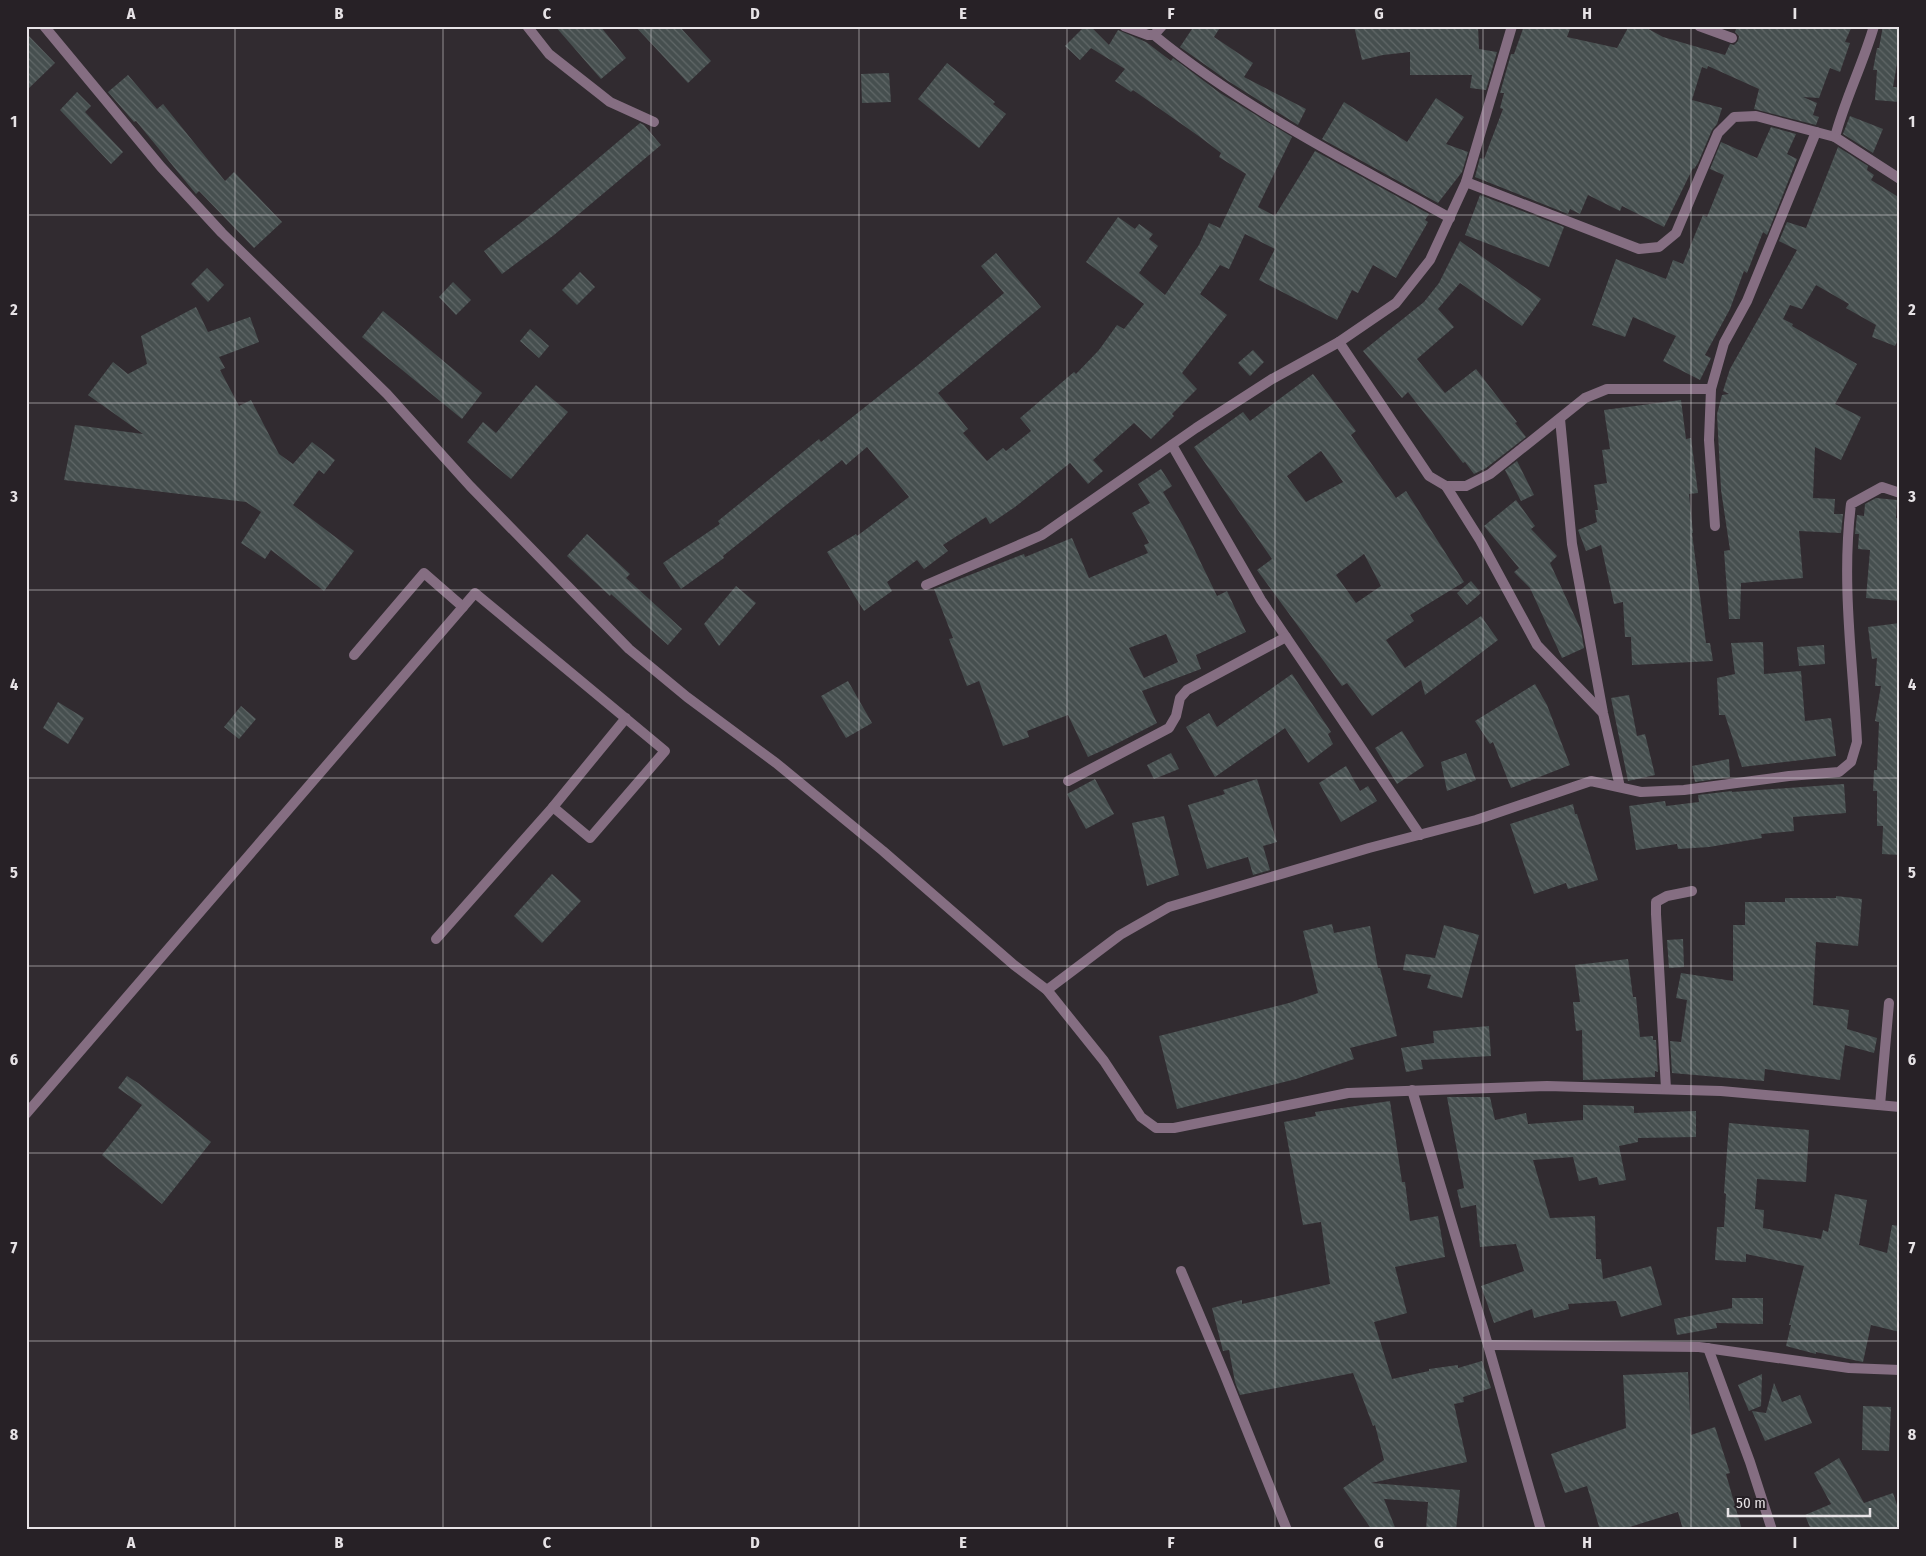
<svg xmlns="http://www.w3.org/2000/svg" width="1926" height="1556" viewBox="0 0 1926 1556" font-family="'Fira Sans Condensed',sans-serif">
<defs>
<pattern id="building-back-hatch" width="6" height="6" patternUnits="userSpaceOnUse" patternTransform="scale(1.25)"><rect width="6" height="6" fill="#464f4f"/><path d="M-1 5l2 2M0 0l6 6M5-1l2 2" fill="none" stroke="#616868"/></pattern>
</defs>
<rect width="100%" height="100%" fill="#312b30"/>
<g fill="url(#building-back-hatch)" fill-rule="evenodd">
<path d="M555,26h45l26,32 -25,21z"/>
<path d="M635,26h44l32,35 -23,22z"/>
<path d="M1085,26h5l19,19 9,-15 28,12 25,19 2,-3 47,35 72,44 -34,70 17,9 40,-65 114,63 -4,6 3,2 -32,56 -23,-13 -15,28 -6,-3 -15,30 -78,-40 16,-31 -30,-15 -16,35 -9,-4 -20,29 27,21 -45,58 15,16 -25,25 2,2 -23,23 -17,-16 -41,37 10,11 -15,13 -18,-21 -55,44 -25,17 -4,-7 -43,28 5,6 -24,18 -7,-9 -30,22 5,9 -28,20 -37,-59 29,-18 1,2 52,-39 -42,-50 -21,18 -4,-5 -119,96 1,2 -43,31 -18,-26 57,-39 -2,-3 101,-82 2,3 97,-77 86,-72 -23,-27 15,-13 45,54 -103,86 30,36 -5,4 24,28 16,-13 3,3 25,-20 -11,-13 54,-46 2,2 23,-24 18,-25 7,4 20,-25 -58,-42 32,-45 17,12 4,-5 14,10 -4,5 9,7 -19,27 26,22 34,-50 10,-22 11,5 26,-54 -27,-17 2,-4 -21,-16 -67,-47 -2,2 -16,-11 10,-12 -34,-21 -11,12 -15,-14z"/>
<path d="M1194,26h27l-7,11 39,26 -9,14 62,32 -8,16 -70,-44 -48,-34z"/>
<path d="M1354,26h124l1,23 18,3 -11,38 -16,-2 2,-13h-62v-23l-27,3 -21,5z"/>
<path d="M1524,26h47l-4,11 50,11 12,-22h14l20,11 62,18 5,-11 4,1 4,-4 1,-5 -4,-4 2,-6h115l-7,16 5,1 -10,29 -10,-4 -11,30 -16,-1 14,6 -4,12 6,2 -3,8 -62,-16 5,-20 -51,-23 -1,3 -5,-2 -10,33 30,8 -5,16 -5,6 -14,33 -4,6 -1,-1 -29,59 -42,-21 -2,5 -32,-16 -8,19 -10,-5 -2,5 -93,-37 5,-19 4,1 19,-50 -3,-1 4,-15h-4l11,-39h3z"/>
<path d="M1883,26h17v20l-7,41h7v15l-25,-2 2,-30h-4l4,-22h2z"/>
<path d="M26,33l29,30 -29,28z"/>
<path d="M947,63l48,39 -2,2 13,10 -27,34 -61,-49z"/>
<path d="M889,73l2,29 -29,1 -1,-29z"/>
<path d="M128,75l29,34 6,-5 62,77 9,-9 48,50 -28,26 -55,-57 -3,3 -60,-73 -2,1 -26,-30z"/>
<path d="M77,92l14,14 -6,6 38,40 -12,12 -51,-54z"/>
<path d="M1436,98l28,19 -18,27 22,8 -6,20 -24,31 -116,-64 22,-37 63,40z"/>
<path d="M1850,116l33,13 -10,24 -30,-19z"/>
<path d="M640,123l4,2 17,20 -107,90 -52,39 -18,-23 52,-40z"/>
<path d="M1771,127l25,7 -9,20 10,5 -30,76 -4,-3 -16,41 -3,-2 -14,38 -25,46 6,3 -11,22 -37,-19 13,-25 -43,-19 -8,20 -33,-12 24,-66 50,20 7,-19 10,4 20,-49 4,2 17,-42 -14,-6 11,-27 36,16z"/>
<path d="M1838,147l30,19 -1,4 7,5 -3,5 29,18v138l-5,10 -23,-9 4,-12 -30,-17 3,-4 -33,-19 -14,24 -12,-4 -7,14 10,5 -1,2 65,38 -22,40 26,13 -20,43 -26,-13 -2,51 22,1 -1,15h9l-2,19 -42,-2 4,47 -62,5 -1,36h-11l-5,-68 6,-1 -9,-60 -4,-76 5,-19 7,-1 -6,-3 7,-22 67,-119 -18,-9 8,-19 19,6z"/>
<path d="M1480,195l84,32 -15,40 -84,-32z"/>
<path d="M1460,241l81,58 -19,27 -62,-43 -22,26 16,18 -37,32 28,34 31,-24 41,53 -2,1 11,14 -40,31 -12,6 -9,-12 -2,1 -55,-71 -6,6 -39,-47 61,-49 15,-19z"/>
<path d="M207,268l17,17 -16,17 -17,-18z"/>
<path d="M580,272l15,15 -18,18 -15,-15z"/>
<path d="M453,282l18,18 -15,15 -17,-18z"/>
<path d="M196,307l12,25 42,-15 9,25 -40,15 6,11 -5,2 19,36 12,-6 28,54 14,10 19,-22 23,18 -11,14 -5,-4 -26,35 61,46 -30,40 -53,-41 -6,9 -24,-16 20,-31 -15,-10 -182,-22 11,-55 68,9 -55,-39 25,-33 15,12 19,-10 -6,-28z"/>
<path d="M383,311l99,82 -20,26 -100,-82z"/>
<path d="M530,329l19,17 -10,12 -19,-17z"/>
<path d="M1253,350l11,12 -14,14 -12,-13z"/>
<path d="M1313,374l43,57 -5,4 45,63 10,-7 58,91 -54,33 4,6 -28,19 19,28 76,-52 17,24 -73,55 -4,-15 -49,36 -25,-33 -5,3 -85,-116 15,-11 -78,-112 49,-35 7,9zM1321,451l22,31 -37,20 -19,-26zM1364,554l17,32 -25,17 -20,-28z"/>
<path d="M536,385l32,27 -57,67 -44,-37 16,-20 13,11z"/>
<path d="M1681,400l5,39 5,-1 7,55 -9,1 4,39h-1l14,110h4l3,18 -81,4 -1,-28h-6l-2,-35 -9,2 -13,-59 -15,6 -8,-21 19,-8 -2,-12h3l-4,-25 13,-2 -5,-33 8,-1 -6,-39z"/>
<path d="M1517,461l17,34 -13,6 -16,-31z"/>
<path d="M1161,469l11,17 -9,6 20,34 34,70 10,-5 19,41 -50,23 5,14 -59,22 15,32 -47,24 -22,10 -20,-42 -41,16 2,6 -26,9 -24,-65 -12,5 -18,-47 4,-1 -19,-49 90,-35 1,3 47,-19 17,40 59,-25 -4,-8 5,-2 -17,-30 18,-10 -12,-19zM1166,634l12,28 -34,16 -15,-30z"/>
<path d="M1876,498l21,2 -1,18 4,1v82l-34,-3 4,-48 -12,-1 1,-15h-4l2,-19 7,1 1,-12z"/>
<path d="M1516,500l19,26 -4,3 26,27 -7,7 31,67 3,18 -22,10 -32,-70 -16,-16 5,-4 -35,-42z"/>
<path d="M587,534l43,40 -4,4 56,51 -14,16 -57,-51 -1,2 -43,-40z"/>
<path d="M1471,581l10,12 -14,12 -10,-12z"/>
<path d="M736,586l20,17 -37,43 -15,-22z"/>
<path d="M1900,623v232l-18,-1 1,-28h-6v-35h-4l1,-21h3l2,-48 -4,-1 6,-35h-6l2,-28 -5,1 -4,-32z"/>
<path d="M1763,642l1,32 37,-3 4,50 26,-3 5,38 -94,11 -17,-52h-6l-2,-37 18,-4 -4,-31z"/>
<path d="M1824,645l1,19 -26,2 -2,-19z"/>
<path d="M1292,674l39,58 -3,2 5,10 -25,19 -23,-35 -70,49 -29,-50 23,-14 8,14z"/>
<path d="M848,681l24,42 -26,15 -25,-42z"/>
<path d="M1535,684l12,21 23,60 -59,23 -18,-46 -3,2 -15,-23z"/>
<path d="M1629,695l8,41 8,-2 10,41 -27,6 -17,-83z"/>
<path d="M58,702l26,16 -16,26 -25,-16z"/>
<path d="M241,706l15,13 -17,20 -15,-12z"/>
<path d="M1402,731l22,35 -27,18 -22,-36z"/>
<path d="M1171,753l8,16 -25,10 -7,-14z"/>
<path d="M1466,753l10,27 -29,11 -6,-29z"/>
<path d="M1729,759l1,18 -35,5 -3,-16z"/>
<path d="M1346,766l14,25 8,-5 9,15 -36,21 -22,-39z"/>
<path d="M1095,779l19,35 -28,15 -19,-35z"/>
<path d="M1257,779l20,63 -14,4 7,24 -17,5 -5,-18 -41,12 -19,-64 37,-11 -2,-4z"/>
<path d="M1844,784l2,29 -53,4 1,14 -33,3 1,4 -53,9 -31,2 -1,-5 -41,6 -7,-44 36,-5 1,5 33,-4 -1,-7 34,-4v1z"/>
<path d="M1573,804l2,10h2l21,66 -30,9 -2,-6 -32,11 -24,-70z"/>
<path d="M1164,816l15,59 -32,11 -15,-63z"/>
<path d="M552,874l29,27 -39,42 -28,-27z"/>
<path d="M1836,896l26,3 -4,47 -42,-4 -3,63 36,5 -2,19 30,9 -3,15 -29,-8 -5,35 -75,-11 -1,12 -92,-8 -2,-32 11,1 6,-42 -11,-2 5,-25 52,8v-56h12v-23h40v-4h51z"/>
<path d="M1332,924l2,9 36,-7 8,42h2l17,68 -47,12 4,11 -58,20 -119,30 -18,-73 130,-33 29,-10 -15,-62z"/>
<path d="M1444,925l35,10 -17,63 -35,-10 4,-13 -28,-5 3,-16 29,4z"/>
<path d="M1683,939l1,28 -15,1 -2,-28z"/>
<path d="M1628,959l5,38h3l4,40 13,-1v4h3l2,32 -3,-1v6l-72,3 -1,-50 -6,1 -3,-29h7l-5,-37z"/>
<path d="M1489,1026l2,30 -70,4 2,9 -17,3 -5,-24 33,-5 -1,-12z"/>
<path d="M127,1076l11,7 73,59 -49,62 -60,-49 40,-50 -24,-17z"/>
<path d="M1447,1097h43l5,23 31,-7 2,11 55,-4v-15l51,1v7l62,-2v26l-58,1v4l-19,4 7,34 -27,5 -2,-8 -18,4 -6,-24 -40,3 17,58 45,-2 1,43h5l2,20 48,-13 11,39 -41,12 -5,-16 -48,3 1,5 -35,9 -2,-9 -38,14 -13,-37 43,-15 -8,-27 -36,3 -4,-42 -15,3 -4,-18 7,-2z"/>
<path d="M1390,1101l12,81h3l5,39 28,-5 7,41 -50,10 12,46 -33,9 18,57 37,-8v-2l29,-4v3l24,-7 9,27 -28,9 1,5 -10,2 13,58 -96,21 89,7 -4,40h-30l2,-28 -44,-3 12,31h-24l-29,-42 41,-28 -9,-35 -2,1 -20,-53 -113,22 -5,-13 -6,-32 -6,1 -11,-43 30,-8v4l88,-20 -9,-62 -18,3 -19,-103 32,-6 -1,-4z"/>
<path d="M1729,1123l80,7 -3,52 -49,-3 -2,30 9,1 -1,18 58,11 2,-9 5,2 7,-38 32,6 -8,45 28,8 5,-28 8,1v106l-29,-7 -8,37 -47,-10v2l-30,-8 5,-21h-2l15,-59 -58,-12v8l-31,-2 2,-33h7l2,-33 -2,-1z"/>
<path d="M1732,1298h31v26l-47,-1 1,5 -40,7 -3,-16 58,-11z"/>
<path d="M1688,1372l3,63 24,-8 15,46 -4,1 16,56h-59l-5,-18 -58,18h-20l-13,-44 -22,7 -14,-39 75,-26 -3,-53z"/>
<path d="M1762,1374l-1,32 -12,5 -11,-26z"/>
<path d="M1774,1383l8,19 18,-7 12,28 -47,18 -13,-30 14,2z"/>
<path d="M1863,1406l28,1 -2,44 -27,-1z"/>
<path d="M1839,1458l25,45 29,-10 7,21v14l-6,2h-83l-6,-15 26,-11 -17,-31z"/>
</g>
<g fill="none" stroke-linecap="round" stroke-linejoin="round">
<g stroke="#856e82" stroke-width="10">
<path d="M527,26l22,28 61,48 44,20"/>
<path d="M1124,26l24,9h6l8,-9"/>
<path d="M354,655l70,-82 39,34"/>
<path d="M436,939l117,-132"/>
<path d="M26,1114l449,-521 190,158 -75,87 -37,-31 73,-89"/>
</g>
<g stroke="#856e82" stroke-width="10">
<path d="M44,26l117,141 61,66 165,161 83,92 159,163 58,48 89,66 107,88 131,114 33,25 57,71 37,56 15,11h18l174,-35 199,-7 174,5 179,16"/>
<path d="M1699,26l33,12"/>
<path d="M1874,26c-11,38 -29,73 -39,111l65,42"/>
<path d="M1154,35c90,74 194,126 296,183"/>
<path d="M1466,182l173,67 20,-2 17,-14 42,-100 16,-16 22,-1 79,21"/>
<path d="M1339,342l90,134 17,10h20l24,-12 95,-76 22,-9h104"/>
<path d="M1560,419l12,125 31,169 17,74"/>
<path d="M1172,445l89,155 159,235"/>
<path d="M1446,486l34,54 57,105 65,67"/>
<path d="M1715,526l-6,-86 2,-51 13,-46 23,-42 69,-169"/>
<path d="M926,585l116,-50 154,-107 76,-49 67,-37 57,-39 34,-43 36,-78 46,-156"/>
<path d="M1068,781l101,-53 7,-12 4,-18 7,-8 99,-53"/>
<path d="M1047,990l73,-55 49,-28 200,-59 107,-28 115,-39 50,11 43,-2 105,-14 50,-4 12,-10 6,-20c-4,-79 -16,-159 -6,-238l31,-17 18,6"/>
<path d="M1666,1089l-10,-175v-12l11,-6 25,-5"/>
<path d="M1412,1090l76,255 53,185"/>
<path d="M1880,1105l9,-102"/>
<path d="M1181,1271l43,102 63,157"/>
<path d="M1488,1345l211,2 150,21 51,2"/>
<path d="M1708,1348l42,114 22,68"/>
</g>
</g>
<path fill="none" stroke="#e7e3e6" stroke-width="1" stroke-opacity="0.55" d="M235,26v1504M443,26v1504M651,26v1504M859,26v1504M1067,26v1504M1275,26v1504M1483,26v1504M1691,26v1504M26,215h1874M26,403h1874M26,590h1874M26,778h1874M26,966h1874M26,1153h1874M26,1341h1874"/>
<rect width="1926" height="1556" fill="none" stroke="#272126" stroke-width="55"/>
<path d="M1728 1508v8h142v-8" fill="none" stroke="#e7e3e6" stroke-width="2.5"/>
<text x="1736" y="1508" font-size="15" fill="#e7e3e6" stroke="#272126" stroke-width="4" paint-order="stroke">50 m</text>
<rect x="28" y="28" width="1870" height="1500" fill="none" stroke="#e7e3e6" stroke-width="2"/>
<g font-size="16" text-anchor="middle" font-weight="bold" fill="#e7e3e6">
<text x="131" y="19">A</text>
<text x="339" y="19">B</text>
<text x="547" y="19">C</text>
<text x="755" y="19">D</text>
<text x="963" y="19">E</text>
<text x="1171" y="19">F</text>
<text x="1379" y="19">G</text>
<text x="1587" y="19">H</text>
<text x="1795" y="19">I</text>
<text x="14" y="127">1</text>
<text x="1912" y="127">1</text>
<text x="14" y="315">2</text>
<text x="1912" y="315">2</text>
<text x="14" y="502">3</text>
<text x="1912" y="502">3</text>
<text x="14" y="690">4</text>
<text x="1912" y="690">4</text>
<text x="14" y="878">5</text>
<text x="1912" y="878">5</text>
<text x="14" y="1065">6</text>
<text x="1912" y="1065">6</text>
<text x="14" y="1253">7</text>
<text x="1912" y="1253">7</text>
<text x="14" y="1440">8</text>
<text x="1912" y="1440">8</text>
<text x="131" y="1548">A</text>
<text x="339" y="1548">B</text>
<text x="547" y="1548">C</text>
<text x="755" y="1548">D</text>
<text x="963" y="1548">E</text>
<text x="1171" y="1548">F</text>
<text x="1379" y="1548">G</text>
<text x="1587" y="1548">H</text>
<text x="1795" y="1548">I</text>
</g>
</svg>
